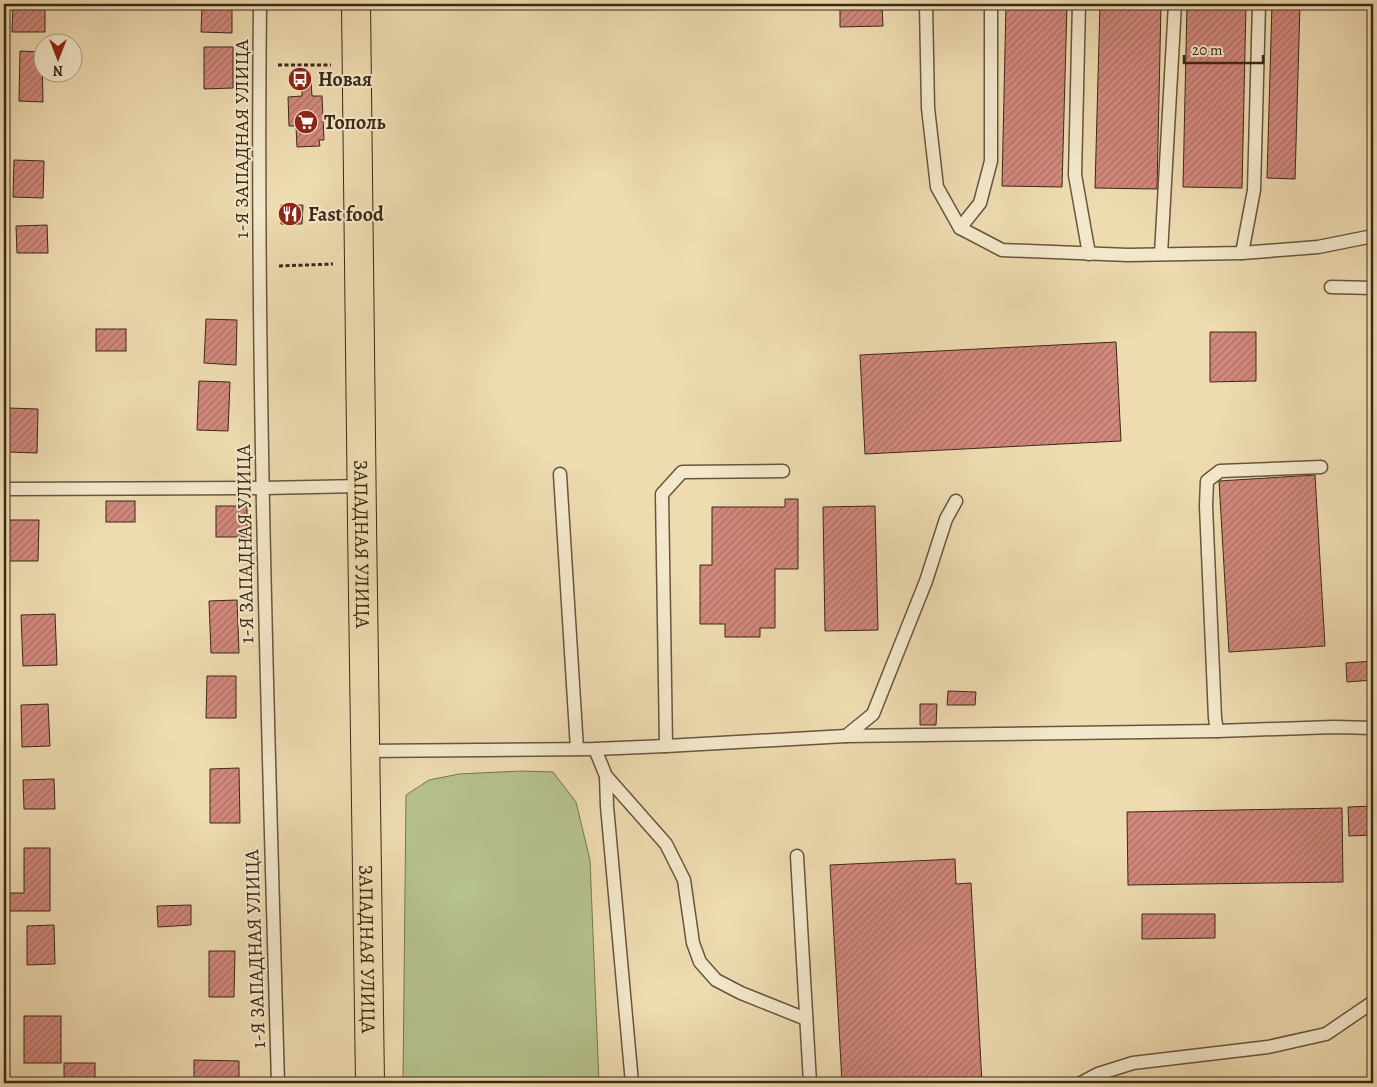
<svg xmlns="http://www.w3.org/2000/svg" width="1377" height="1087" viewBox="0 0 1377 1087" font-family="Alegreya,serif">
<defs>
<pattern id="building-hatch" width="6" height="6" patternUnits="userSpaceOnUse" patternTransform="scale(1.25)"><rect width="6" height="6" fill="#d2887d"/><path d="M-1 1l2-2M0 6l6-6M5 7l2-2" fill="none" stroke="#ab6f65"/></pattern>
</defs>
<rect width="100%" height="100%" fill="#eedbb0"/>
<filter id="stains"><feTurbulence type="fractalNoise" baseFrequency=".004" numOctaves="4"/><feColorMatrix values="0 0 0 0 .2 0 0 0 0 .09 0 0 0 0 .02 0 0 0 .5 -.17"/></filter>
<radialGradient id="worn" r=".72"><stop offset=".6" stop-color="#630" stop-opacity="0"/><stop offset="1" stop-color="#630" stop-opacity=".3"/></radialGradient>
<path fill="#b5c18e" stroke="#787552" d="M521,771l32,1 23,30 14,58 9,223h-196l3,-288 23,-15 30,-6z"/>
<g fill="url(#building-hatch)" stroke="#3a2917">
<path d="M13,4h32v28h-33z"/>
<path d="M202,4h30v29l-31,-1z"/>
<path d="M840,4h42l1,22 -43,1z"/>
<path d="M1006,4h61l-5,183 -60,-1z"/>
<path d="M1100,4h61l-4,185 -62,-1z"/>
<path d="M1187,4h59l-4,184 -59,-1z"/>
<path d="M1272,4h28l-5,175 -28,-1z"/>
<path d="M204,47h29v41l-29,1z"/>
<path d="M20,51l22,1 1,50 -24,-1z"/>
<path d="M302,81h9l1,15h10l2,44h-5l1,6 -23,1 -1,-21h-7l-1,-29 14,-1z"/>
<path d="M14,160l30,1 -1,37 -30,-1z"/>
<path d="M281,205h22l-1,19h-21z"/>
<path d="M47,225l1,28h-31l-1,-27z"/>
<path d="M206,319l31,1 -1,45 -32,-2z"/>
<rect x="96" y="329" width="30" height="22"/>
<path d="M1210,332h46v49l-46,1z"/>
<path d="M1116,342l5,99 -256,13 -5,-99z"/>
<path d="M199,381l31,1 -2,49 -31,-1z"/>
<path d="M9,408l29,1 -1,44 -29,-1z"/>
<path d="M1315,475l10,171 -96,6 -10,-171z"/>
<path d="M785,499h13v70h-23v59h-15v9h-35v-13h-25v-59h12v-58h73z"/>
<rect x="106" y="501" width="29" height="21"/>
<rect x="216" y="506" width="31" height="31"/>
<path d="M875,506l3,124 -53,1 -2,-124z"/>
<path d="M9,520h30l-1,41h-29z"/>
<path d="M237,600l2,53h-28l-2,-52z"/>
<path d="M55,614l2,51 -34,1 -2,-51z"/>
<path d="M1373,661v19l-26,2 -1,-19z"/>
<path d="M207,676h29v42h-30z"/>
<path d="M948,691l28,1 -1,13h-28z"/>
<path d="M48,704l2,42 -28,1 -1,-42z"/>
<path d="M920,704h17l-1,21h-16z"/>
<path d="M239,768l1,55h-30v-54z"/>
<path d="M54,779l1,30h-31l-1,-29z"/>
<path d="M1373,806v29l-24,1 -1,-29z"/>
<path d="M1342,808l1,74 -215,3 -1,-73z"/>
<path d="M24,848h26v63h-44v-18h18z"/>
<path d="M955,859l1,25 15,-1 11,200h-140l-12,-218z"/>
<path d="M191,905v20l-33,2 -1,-21z"/>
<path d="M1142,914h73v24l-73,1z"/>
<path d="M54,925l1,39 -28,1v-39z"/>
<path d="M209,951h26l-1,46h-25z"/>
<rect x="24" y="1016" width="37" height="47"/>
<path d="M194,1060l45,1v22h-45z"/>
<rect x="64" y="1063" width="31" height="20"/>
</g>
<g fill="none" stroke-linecap="round" stroke-linejoin="round">
<g stroke="#67563d" stroke-width="15">
<g id="lane">
<path d="M260,4c-4,360 8,720 18,1079"/>
<path d="M926,4l2,104 9,79 23,41 42,22 126,5 114,-2 76,-6 55,-11"/>
<path d="M1079,4l-4,171 14,79"/>
<path d="M960,228l20,-25 11,-42v-157"/>
<path d="M1242,253l12,-63 5,-186"/>
<path d="M1161,254l14,-250"/>
<path d="M1331,287l42,1"/>
<path d="M560,474l17,275"/>
<path d="M4,489l259,-1 99,-2"/>
<path d="M1217,731l-2,-13 -9,-212 1,-25 13,-10 101,-4"/>
<path d="M846,736l27,-22 53,-133 20,-62 10,-18"/>
<path d="M666,746l-4,-252 20,-22 101,-1"/>
<path d="M595,749l11,27 60,68 18,36 9,63 7,19 16,18 25,13 65,26"/>
<path d="M363,751l232,-2 71,-3 180,-10 371,-5 117,-4 39,1"/>
<path d="M606,776l1,30 25,277"/>
<path d="M797,856l13,227"/>
<path d="M1081,1083l17,-9 35,-11 135,-16 58,-13 47,-32"/>
</g>
</g>
<g stroke="#3a2917" stroke-width="30">
<g id="primary">
<path id="s1" d="M356,4c5,360 7,719 14,1079"/>
</g>
</g>
<g stroke="#3a2917" stroke-width="3" stroke-dasharray="4 2.5" stroke-linecap="butt">
<path d="M278,65h53"/>
<path d="M279,266l54,-2"/>
</g>
<use href="#lane" stroke="#f4e8cc" stroke-width="12"/>
<use href="#primary" stroke="#eedbb0" stroke-width="28"/>
</g>
<defs>
<g id="bus-disc" transform="scale(1.25)"><circle r="9.5" fill="#8f2418" stroke="#f4e8cc"/><path d="M-5-6H5V4H4V6H2V4H-2V6H-4V4H-5ZM-3.5-4V0h7V-4ZM-3.5 1.2v1.5H-2V1.2ZM2 1.2v1.5H3.5V1.2Z" fill="#fff"/></g>
<g id="supermarket-disc" transform="scale(1.25)"><circle r="9.5" fill="#8f2418" stroke="#f4e8cc"/><path d="M-6-5.5h2.5l.6 2H6L4.5 2H-2.5L-4.4-4H-6ZM-1.5 3.2a1.3 1.3 0 1 0 .1 0ZM3 3.2a1.3 1.3 0 1 0 .1 0Z" fill="#fff"/></g>
<g id="restaurant-disc" transform="scale(1.25)"><circle r="9.5" fill="#8f2418" stroke="#f4e8cc"/><path d="M-5-6h1v4h1v-4h1v4h1v-4h1v5L-1.5 .5V6h-2V.5L-5-1ZM5-6V6H3V1.5H1.5Q1.5-4 5-6Z" fill="#fff"/></g>
</defs>
<g fill-rule="evenodd">
<use href="#bus-disc" x="300" y="79"/>
<use href="#supermarket-disc" x="306" y="122"/>
<use href="#restaurant-disc" x="290" y="214"/>
</g>
<g text-anchor="middle" dominant-baseline="central" stroke-width="4" stroke-linejoin="round" paint-order="stroke">
<g font-size="20" font-weight="bold" fill="#3a2917" stroke="#f4e8cc" text-anchor="start">
<text x="318" y="79">Новая</text>
<text x="324" y="122">Тополь</text>
<text x="308" y="214">Fast food</text>
</g>
<g font-size="20" fill="#3a2917" stroke="#f4e8cc">
<text transform="translate(241 139) rotate(-90)">1-Я ЗАПАДНАЯ УЛИЦА</text>
<text transform="translate(245 544) rotate(-91)">1-Я ЗАПАДНАЯ УЛИЦА</text>
<text stroke="none"><textPath href="#s1" startOffset="540">ЗАПАДНАЯ УЛИЦА</textPath></text>
<text stroke="none"><textPath href="#s1" startOffset="945">ЗАПАДНАЯ УЛИЦА</textPath></text>
<text transform="translate(255 949) rotate(-92)">1-Я ЗАПАДНАЯ УЛИЦА</text>
</g>
</g>
<rect width="1377" height="1087" fill="none" stroke="#eedbb0" stroke-width="20"/>
<rect x="5" y="5" width="1367" height="1077" fill="none" stroke="#3a2917" stroke-width="2.5"/>
<rect x="10" y="10" width="1357" height="1067" fill="none" stroke="#3a2917"/>
<g transform="translate(58 58) rotate(180)"><circle r="24" fill="#f4e8cc" stroke="#aa9c84"/>
<path d="M0-4L9 19L0 12L-9 19Z" fill="#8f2418"/>
<text y="-8" font-size="14" font-weight="bold" text-anchor="middle" fill="#3a2917">N</text>
</g>
<path d="M1184 55v8h79v-8" fill="none" stroke="#3a2917" stroke-width="2.5"/>
<text x="1192" y="55" font-size="15" fill="#3a2917" stroke="#f4e8cc" stroke-width="4" paint-order="stroke">20 m</text>
<rect width="100%" height="100%" filter="url(#stains)"/>
<rect width="100%" height="100%" fill="url(#worn)"/>
</svg>
